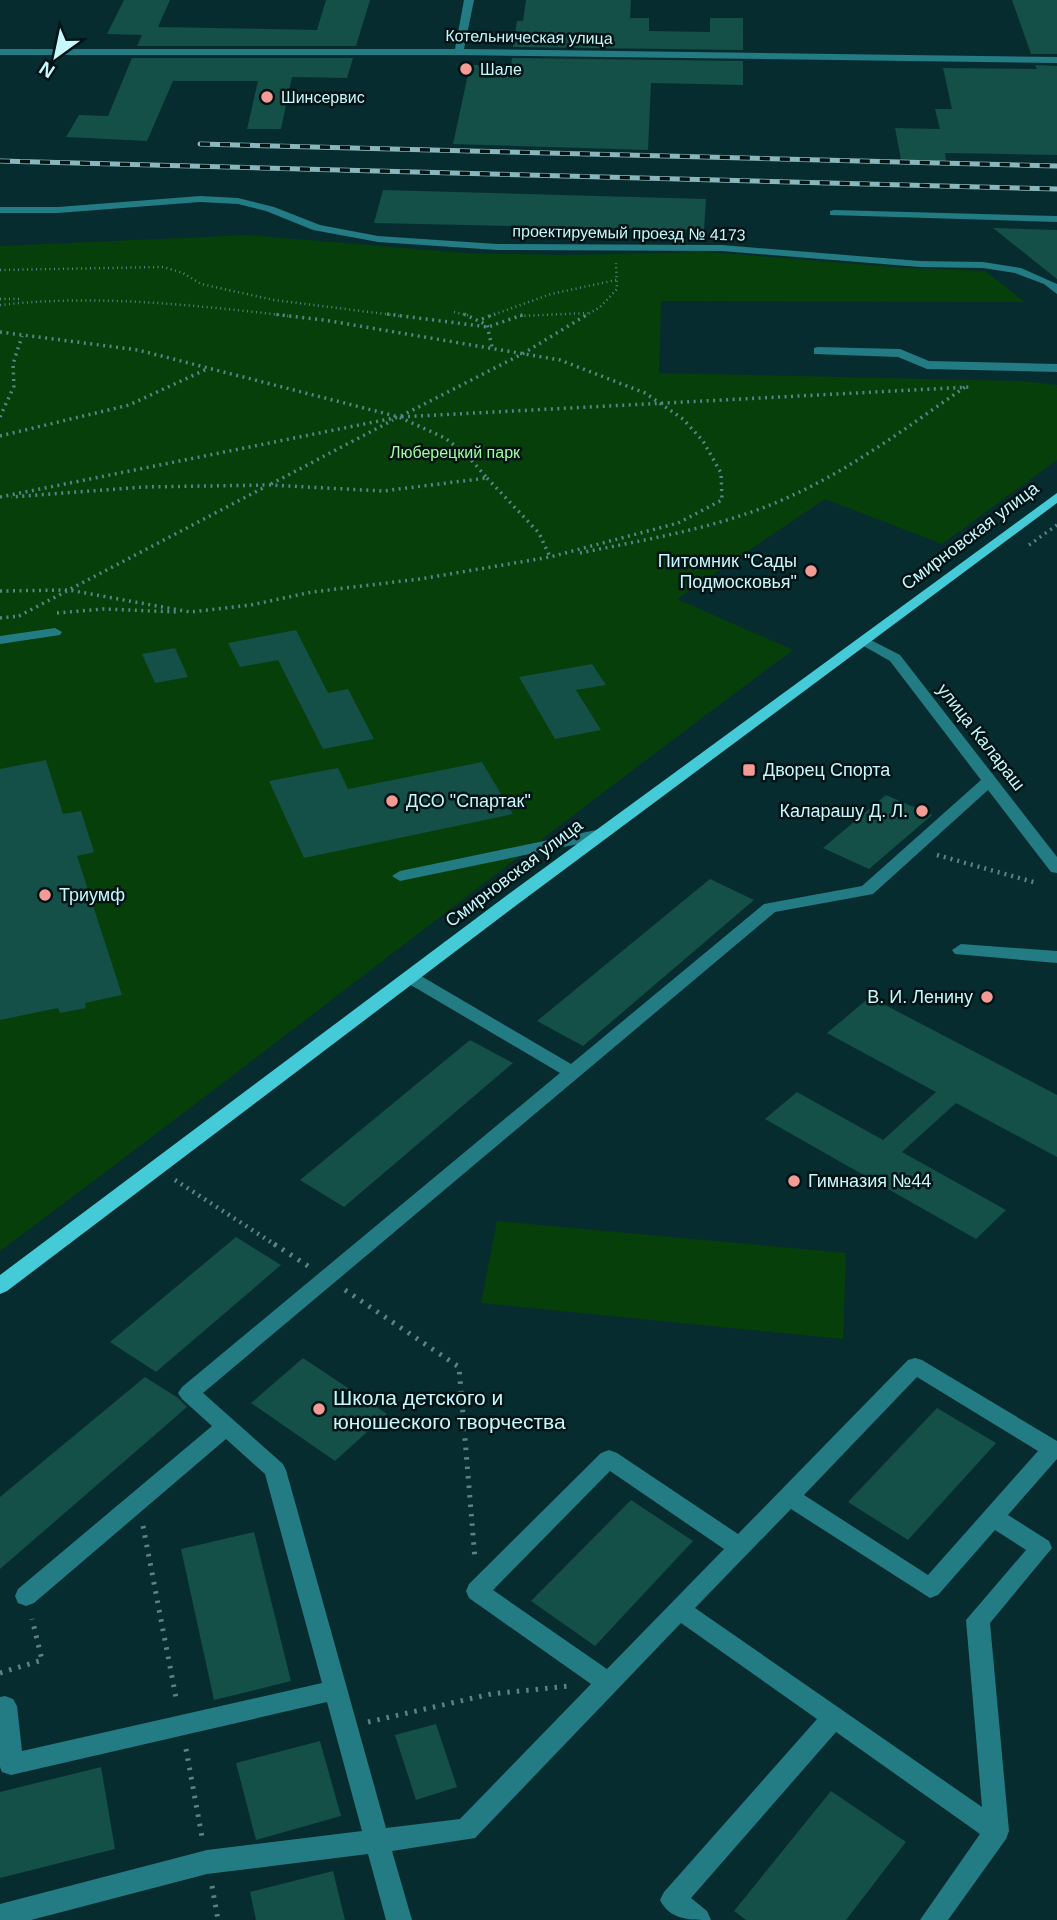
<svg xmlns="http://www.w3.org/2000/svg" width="1057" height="1920" viewBox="0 0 1057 1920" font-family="Helvetica,sans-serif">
<rect width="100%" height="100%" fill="#072c2f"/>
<g fill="#063f09">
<path d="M248,235l216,18 102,2 143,-3 196,16 80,3 40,31 -364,-1 -2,72 364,8 34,4v75l-115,84 -117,-45 -148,100 116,51c-267,198 -527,403 -793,601v-1005z"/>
<path d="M497,1221l349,32 -3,86 -362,-36z"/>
</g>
<g fill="#144f48">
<path d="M124,0h46l-12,27 159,3 9,-30h44l-14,46h-219l5,-11 -35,-1z"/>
<path d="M526,0h105l-1,18h19v13l61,1v-14h33v32l-230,-3 4,-26h6z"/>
<path d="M1012,0h45v54h-26z"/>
<path d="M132,58h221l-6,20 -55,-1 -11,52h-34l11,-48h-85l-26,60 -81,-4 13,-22 29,1z"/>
<path d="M512,58l231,3v24l-92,-2 -3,67 -195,-6 17,-79h41z"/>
<path d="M1035,65l22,1v89l-112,-2 1,8 -45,-1 -6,-32 45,1 -5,-20h17l-9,-41 94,1z"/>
<path d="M383,190l323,9 -2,31 -330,-7z"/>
<path d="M993,228l64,2v49z"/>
<path d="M296,630l32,63 20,-4 26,50 -51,10 -45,-89 -38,7 -12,-24z"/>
<path d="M175,648l13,29 -33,6 -13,-29z"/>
<path d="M592,664l14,21 -30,5 25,40 -46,9 -36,-62z"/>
<path d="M46,760l17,54 18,-3 13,41 -17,4 45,139 -37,8 1,5 -26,5 -2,-5 -58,12v-251z"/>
<path d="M482,762l31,52 -209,44 -35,-77 69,-13 10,21z"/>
<path d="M886,795l46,20 -63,54 -46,-21z"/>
<path d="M710,879l44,21 -171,146 -46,-25z"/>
<path d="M870,997l187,98v62l-101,-54 -54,49 104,58 -30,29 -211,-120 32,-27 86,48 53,-48 -109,-59z"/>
<path d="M470,1040l43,23 -169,144 -44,-27z"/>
<path d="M236,1237l45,28 -125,107 -46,-30z"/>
<path d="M303,1358l84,56 -52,47 -84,-58z"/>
<path d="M145,1377l33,21 9,9 -187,162v-72z"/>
<path d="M937,1408l59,35 -88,97 -60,-38z"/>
<path d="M631,1500l62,41 -98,105 -64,-45z"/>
<path d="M254,1532l37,149 -77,19 -33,-151z"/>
<path d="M436,1724l21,63 -41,13 -21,-65z"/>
<path d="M320,1741l21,75 -85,24 -20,-77z"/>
<path d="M101,1767l14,82 -115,29v-86z"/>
<path d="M831,1791l75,51 -60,78h-100l-12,-9z"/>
<path d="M333,1871l12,49h-89l-6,-28z"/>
</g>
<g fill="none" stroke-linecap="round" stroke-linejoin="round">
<g stroke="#598387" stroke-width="2.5" stroke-dasharray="1 3.5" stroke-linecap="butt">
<path d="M0,270l163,-3 20,6 18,11 73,16 127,16"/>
<path d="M0,299h20"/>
<path d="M0,305c96,-11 194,0 289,11"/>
<path d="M454,312l17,4"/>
<path d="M490,316l61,-22 65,-14"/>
<path d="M520,316l68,-3"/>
<path d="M585,316l15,-9 17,-18 -1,-26"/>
</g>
<g stroke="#598387" stroke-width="3.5" stroke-dasharray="2 4.5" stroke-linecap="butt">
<path d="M387,314l101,13 37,-13"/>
<path d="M464,314l23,11 5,22"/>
<path d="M482,319l13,-5"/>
<path d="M0,332l138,18 261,67 46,21 22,17 20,23 -104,13 -114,-6 -125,2 -133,10"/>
<path d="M401,416l123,-63 64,-39"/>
<path d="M0,417l14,-31 -1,-22 9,-28"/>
<path d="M0,436l129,-31 78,-36"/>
<path d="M487,478l52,55 11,24"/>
<path d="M271,484l122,-64"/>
<path d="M0,497l399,-80 571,-30"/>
<path d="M1029,545l28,-20"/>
<path d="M580,553c68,-14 138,-25 202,-53 67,-29 124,-72 183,-113"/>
<path d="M0,591l69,-1 121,22 61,-7 61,-13 108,-13 130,-22 128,-34 44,-23 -1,-27 -18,-32 -20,-22 -38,-26 -85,-33 -236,-40 -51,-6"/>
<path d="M57,613l46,-4 74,3"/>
<path d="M19,616l244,-128"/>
<path d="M0,618l20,-2"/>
</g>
<g stroke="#598387" stroke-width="4.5" stroke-dasharray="2 5" stroke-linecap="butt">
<path d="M937,855l100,28"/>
<path d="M175,1180l102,66"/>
</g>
<g stroke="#598387" stroke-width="5" stroke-dasharray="2.5 7" stroke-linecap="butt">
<path d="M274,1244l34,22"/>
<path d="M345,1290l114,77 16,192"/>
<path d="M143,1526l34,177"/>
<path d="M0,1673l42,-13 -10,-41"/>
<path d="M368,1722l123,-28 78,-8"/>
<path d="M186,1749l16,88"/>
<path d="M212,1886l6,34"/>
</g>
<g fill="#237b83" fill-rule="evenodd">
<path d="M464,0h10l-10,49 593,8v6l-598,-8h-459v-6h455z"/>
<path d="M200,196l38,2 36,9 46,18 58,11 119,8 225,1 198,16 63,1 38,6 36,16v10l-13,-10 -29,-11 -32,-5 -63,-1 -198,-16 -225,-1 -119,-8 -65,-12 -47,-19 -28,-7 -38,-2 -142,11h-58v-6h58z"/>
<path d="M834,210l223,6v6l-227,-7v-4z"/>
<path d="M818,347l82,2 29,12 128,3v8l-130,-3 -29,-12 -84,-3v-6z"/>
<path d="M55,628l7,4 -2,3 -60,9v-8z"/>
<path d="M865,637l35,18 157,202v16l-6,-1 -63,-82 -115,104 -98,18 -572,481 80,71 3,6 100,358 74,-9 131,-135 -122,-86 -3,-7 3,-7 132,-131 8,-3 8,3 121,81 170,-174 7,-2 7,2 135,81v18l-49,56 41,26 3,7 -62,75 19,208 -3,8 -58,81h-28l60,-86 -144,-102 -145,166 16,13 4,9c-22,0 -41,0 -51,-20l4,-8 153,-173 -136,-96 -206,215 -83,13 20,69h-26l-18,-66 -161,20 -176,46h-31v-16l207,-54 155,-19 -35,-129 -316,73 -9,-3 -2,-5v-70l5,-1 8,3 4,7 5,45 300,-68 -57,-209 -39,-35 -192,164 -8,3 -8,-3 -3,-7 3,-7 194,-163 -30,-27 -4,-6 4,-6 378,-314 -156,-92 -3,-4 3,-4h12l155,91 193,-160 98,-18 119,-106 -91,-119 -30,-17 -2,-3 2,-3zM917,1377l121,74 -110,124 -124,-80zM610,1471l114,78 -117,120 -114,-79zM791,1509l139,89 8,-3 57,-65 31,20 -60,70 16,187 -287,-199z"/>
<path d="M601,829l6,1 2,4 -2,4 -207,43 -8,-5 8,-5z"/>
<path d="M961,944l96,7v12l-102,-9 -3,-4z"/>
</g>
<path fill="#44cbd7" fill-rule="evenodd" d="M1057,493v10l-539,401 -511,387 -7,3v-19l506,-379z"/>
<g stroke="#89b7bb" stroke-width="5">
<g id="rail">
<path d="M200,144l857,22"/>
<path d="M0,161l1057,28"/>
</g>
</g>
<use href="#rail" stroke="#001315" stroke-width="3.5" stroke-dasharray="10" stroke-linecap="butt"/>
</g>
<g fill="#f59b96" stroke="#001315" stroke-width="2.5">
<circle cx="466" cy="69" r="7"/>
<circle cx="267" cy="97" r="7"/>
<circle cx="811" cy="571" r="7"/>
<rect x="742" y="763" width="14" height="14" rx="3.5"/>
<circle cx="392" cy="801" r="7"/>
<circle cx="922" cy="811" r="7"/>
<circle cx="45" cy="895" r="7"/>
<circle cx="987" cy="997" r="7"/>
<circle cx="794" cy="1181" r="7"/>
<circle cx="319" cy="1409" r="7"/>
</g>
<g text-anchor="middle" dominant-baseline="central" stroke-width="5" stroke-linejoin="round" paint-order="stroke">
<g font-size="16" fill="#c6f7fc" stroke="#001315">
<text transform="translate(529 37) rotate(1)">Котельническая улица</text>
<text transform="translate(629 233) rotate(1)">проектируемый проезд № 4173</text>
</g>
<g font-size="16" fill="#c6f7fc" stroke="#001315" text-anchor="start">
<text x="480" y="69">Шале</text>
<text x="281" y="97">Шинсервис</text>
</g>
<g font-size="16" fill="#a0fd9d" stroke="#001315">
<text x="455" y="452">Люберецкий парк</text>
</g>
<g font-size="18" fill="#c6f7fc" stroke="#001315">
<text transform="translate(970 536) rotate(-37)">Смирновская улица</text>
<text transform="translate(981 737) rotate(52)">улица Калараш</text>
<text transform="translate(514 873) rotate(-37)">Смирновская улица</text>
</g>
<g font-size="18" fill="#c6f7fc" stroke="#001315" text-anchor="start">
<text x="797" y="561" text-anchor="end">Питомник "Сады<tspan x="797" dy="21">Подмосковья"</tspan></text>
<text x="763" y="770">Дворец Спорта</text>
<text x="406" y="801">ДСО "Спартак"</text>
<text x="908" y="811" text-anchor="end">Каларашу Д. Л.</text>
<text x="59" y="895">Триумф</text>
<text x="973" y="997" text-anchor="end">В. И. Ленину</text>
<text x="808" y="1181">Гимназия №44</text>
</g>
<g font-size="21" fill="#c6f7fc" stroke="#001315" text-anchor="start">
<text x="333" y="1397">Школа детского и<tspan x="333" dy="24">юношеского творчества</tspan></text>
</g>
</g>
<g transform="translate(56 56) rotate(213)" stroke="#001315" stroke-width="5" paint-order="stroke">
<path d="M0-5L12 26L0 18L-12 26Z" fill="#c6f7fc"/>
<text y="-10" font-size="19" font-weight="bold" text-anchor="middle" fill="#c6f7fc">N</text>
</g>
</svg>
